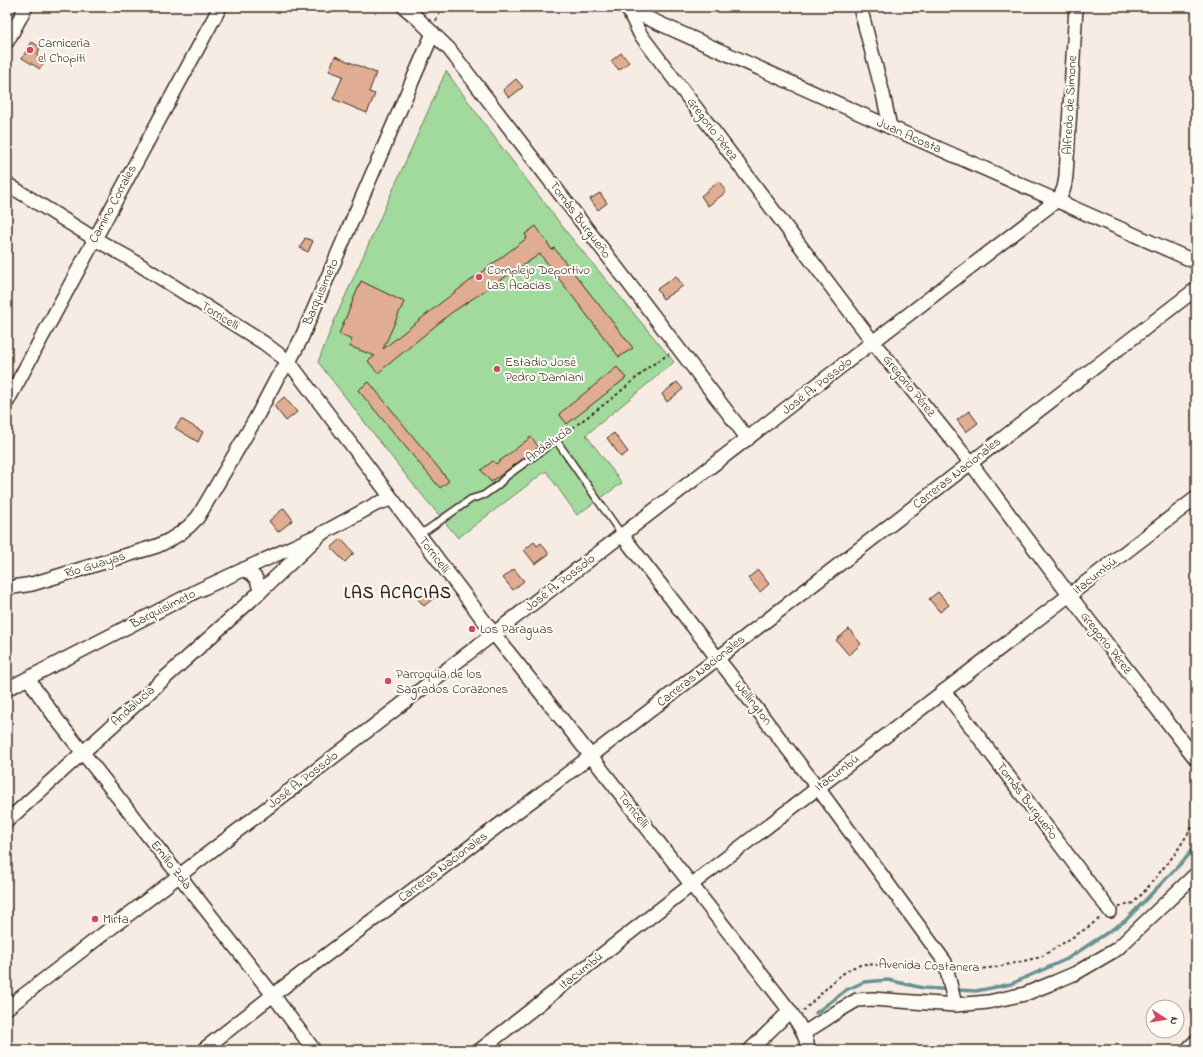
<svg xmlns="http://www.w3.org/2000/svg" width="1203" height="1057" viewBox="0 0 1203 1057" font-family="'Indie Flower',sans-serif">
<rect width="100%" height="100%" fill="#f7ece3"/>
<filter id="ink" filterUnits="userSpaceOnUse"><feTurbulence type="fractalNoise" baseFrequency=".025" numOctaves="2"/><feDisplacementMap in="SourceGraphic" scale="8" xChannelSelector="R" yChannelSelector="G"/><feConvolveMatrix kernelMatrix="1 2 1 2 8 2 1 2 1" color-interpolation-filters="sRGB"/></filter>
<g filter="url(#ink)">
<path fill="#a2d99d" stroke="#6e825e" d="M446,71l54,74 69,90 105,127 -88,73 36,48 -45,32 -31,-44 -88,67 -50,-60 -90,-116 17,-43z"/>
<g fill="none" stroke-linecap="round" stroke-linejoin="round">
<path stroke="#699292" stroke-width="3.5" d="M816,1013l30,-23 18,-8 24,-2 35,8 53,3 35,-7 56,-25 58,-38 62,-64 9,-15"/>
</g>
<g fill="#e0ad93" stroke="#3b2a1e">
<path d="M32,42l8,5 -3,9 8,5 -5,8 -18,-11z"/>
<path d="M621,53l8,9 -10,8 -8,-9z"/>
<path d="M335,56l41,17 -7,19 6,2 -8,19 -34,-14 10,-23 -14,-5z"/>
<path d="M516,79l7,8 -14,11 -6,-8z"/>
<path d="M719,181l7,11 -18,14 -7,-10z"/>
<path d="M600,193l7,10 -9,7 -8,-11z"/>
<path d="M536,226l16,24 2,-2 79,100 -14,9 -79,-103 -89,59 -73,60 -10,-12 7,-5 -26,-10 3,-6 -13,-6 22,-53 43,21 -21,47 59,-47 85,-64 -2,-4z"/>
<path d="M305,238l8,3 -5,11 -8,-4z"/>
<path d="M676,276l7,10 -20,13 -6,-10z"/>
<path d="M617,367l9,11 -59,46 -8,-10z"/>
<path d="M369,382l80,99 -9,7 -82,-98z"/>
<path d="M677,382l6,7 -16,13 -5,-8z"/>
<path d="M284,397l13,15 -11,9 -12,-15z"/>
<path d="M969,411l9,12 -12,9 -9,-12z"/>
<path d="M181,419l22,13 -5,10 -23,-14z"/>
<path d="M614,433l14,19 -7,5 -14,-19z"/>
<path d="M531,437l8,10 -48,35 -10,-12 12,-9 3,3z"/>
<path d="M284,508l9,12 -15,12 -9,-11z"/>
<path d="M341,539l13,14 -9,9 -14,-14z"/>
<path d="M534,542l3,4 4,-3 8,11 -14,10 -11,-14z"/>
<path d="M514,569l10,12 -11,9 -10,-12z"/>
<path d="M758,570l11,14 -9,8 -12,-14z"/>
<path d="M428,590l6,8 -10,8 -7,-8z"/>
<path d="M938,592l11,13 -9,7 -11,-13z"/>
<path d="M849,629l12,15 -12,11 -13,-15z"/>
</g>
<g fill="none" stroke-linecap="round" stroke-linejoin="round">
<g stroke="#3b2a1e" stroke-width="9">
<path id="lane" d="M418,533l9,-3 44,-31 13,-4 14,-10 10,-10 48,-35 66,95"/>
</g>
<g stroke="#3b2a1e" stroke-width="16">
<g id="street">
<path d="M404,7l12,10 33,32 299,390"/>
<path d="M627,7l13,27 233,308 97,120 100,134 126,163"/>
<path d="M860,7l23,87 7,33"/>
<path d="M625,8l265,119 306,135"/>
<path d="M7,42l19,-35"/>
<path d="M7,184l88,55 34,19 135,85 25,19 205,272 97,122 199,255c8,13 17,24 18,39"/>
<path d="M7,402l213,-395"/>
<path d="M622,535l196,253 127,174 10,43"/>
<path d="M244,569c11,7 14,9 16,23"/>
<path d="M7,588l25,-4 125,-38c17,-7 29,-15 41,-29l58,-99 21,-40 12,-16 12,-23 132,-306"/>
<path d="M29,678l6,11 23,32 215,274 41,55"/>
<path d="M7,689l190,-98 115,-53"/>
<path d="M944,691l166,220"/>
<path d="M7,821l253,-229 61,-58 55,-30 15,-5"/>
<path d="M7,1008l1049,-807c8,-8 9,-16 10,-26l10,-168"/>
<path d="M804,1033l36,-23 17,-10 15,-1 83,6 33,-3 37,-8 30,-12 21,-9 41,-24 79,-75"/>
<path d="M203,1050l70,-55 318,-239 605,-467"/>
<path d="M480,1050l211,-165 505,-387"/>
<path d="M750,1050l40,-39"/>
<path d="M1187,1050l9,-9"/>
</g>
</g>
<g stroke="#3b2a1e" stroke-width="2" stroke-dasharray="3 3" stroke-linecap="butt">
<path d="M436,21l6,-14"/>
<path d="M563,435l51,-38 35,-30 20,-13"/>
<path d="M1119,907l14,-4 10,-10 32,-39 21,-33"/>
<path d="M959,970h11l27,-3 44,-10 46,-29 13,-10"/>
<path d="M803,1011l34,-33 14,-10 13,-4 71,5"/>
</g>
<use href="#lane" stroke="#fdfcf7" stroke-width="6"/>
<use href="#street" stroke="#fdfcf7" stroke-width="13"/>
</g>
</g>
<g fill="#d1495b" stroke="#fdfcf7" stroke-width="1.5">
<circle cx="30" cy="50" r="4"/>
<circle cx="479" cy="277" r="4"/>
<circle cx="497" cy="369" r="4"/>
<circle cx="472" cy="629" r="4"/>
<circle cx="388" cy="681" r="4"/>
<circle cx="95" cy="919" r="4"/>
</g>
<g text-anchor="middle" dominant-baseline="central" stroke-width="4" stroke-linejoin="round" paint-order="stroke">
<g font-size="13" fill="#3b2a1e" stroke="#fdfcf7" text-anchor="start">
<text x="38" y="43">Carnicería<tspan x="38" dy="15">el Chopiti</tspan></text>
<text x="487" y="270">Complejo Deportivo<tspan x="487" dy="15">Las Acacias</tspan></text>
<text x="505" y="362">Estadio José<tspan x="505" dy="15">Pedro Damiani</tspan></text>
<text x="480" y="629">Los Paraguas</text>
<text x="396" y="674">Parroquia de los<tspan x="396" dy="15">Sagrados Corazones</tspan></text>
<text x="103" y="919">Mirta</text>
</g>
<g font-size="13" fill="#3b2a1e" stroke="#fdfcf7">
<text transform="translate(1070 105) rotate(-87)">Alfredo de Simone</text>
<text transform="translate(712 129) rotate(53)">Gregorio Pérez</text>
<text transform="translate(909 136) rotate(24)">Juan Acosta</text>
<text transform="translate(113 204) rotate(-62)">Camino Corrales</text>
<text transform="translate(580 220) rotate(53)">Tomás Burgueño</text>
<text transform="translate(321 292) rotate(-67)">Barquisimeto</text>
<text transform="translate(220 316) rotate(32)">Torricelli</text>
<text transform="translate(817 386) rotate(-38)">José A. Possolo</text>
<text transform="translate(909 386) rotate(51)">Gregorio Pérez</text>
<text transform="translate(549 444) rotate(-36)">Andalucía</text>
<text transform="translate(957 473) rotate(-38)">Carreras Nacionales</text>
<text transform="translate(434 555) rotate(53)">Torricelli</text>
<text transform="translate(95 565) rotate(-17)">Río Guayas</text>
<text transform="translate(1095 576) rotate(-38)">Itacumbú</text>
<text transform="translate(560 583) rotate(-38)">José A. Possolo</text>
<text transform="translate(163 609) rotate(-27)">Barquisimeto</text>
<text transform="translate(1106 643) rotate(52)">Gregorio Pérez</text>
<text transform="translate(701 671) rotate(-38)">Carreras Nacionales</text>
<text transform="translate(753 703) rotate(52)">Wellington</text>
<text transform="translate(133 706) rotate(-42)">Andalucía</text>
<text transform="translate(837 773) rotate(-37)">Itacumbú</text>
<text transform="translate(303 780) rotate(-38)">José A. Possolo</text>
<text transform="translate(1027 801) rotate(53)">Tomás Burgueño</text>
<text transform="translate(633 810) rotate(52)">Torricelli</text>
<text transform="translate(171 865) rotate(52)">Emilio Zola</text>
<text transform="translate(443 867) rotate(-37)">Carreras Nacionales</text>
<text transform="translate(929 966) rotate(2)">Avenida Costanera</text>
<text transform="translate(581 971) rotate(-38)">Itacumbú</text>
</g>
<g font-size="17" font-weight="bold" letter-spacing="1" fill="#3b2a1e" stroke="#fdfcf7">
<text x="398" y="593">LAS ACACIAS</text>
</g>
</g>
<rect width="1203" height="1057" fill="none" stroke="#fdfcf7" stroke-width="24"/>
<rect x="12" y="12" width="1179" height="1033" fill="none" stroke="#3b2a1e" stroke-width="1.5" filter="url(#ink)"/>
<g transform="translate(1165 1019) rotate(102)"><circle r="19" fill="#fdfcf7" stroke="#afa8a0"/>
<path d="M0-3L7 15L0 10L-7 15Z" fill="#d1495b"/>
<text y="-6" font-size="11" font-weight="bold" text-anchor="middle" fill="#3b2a1e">N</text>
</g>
</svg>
